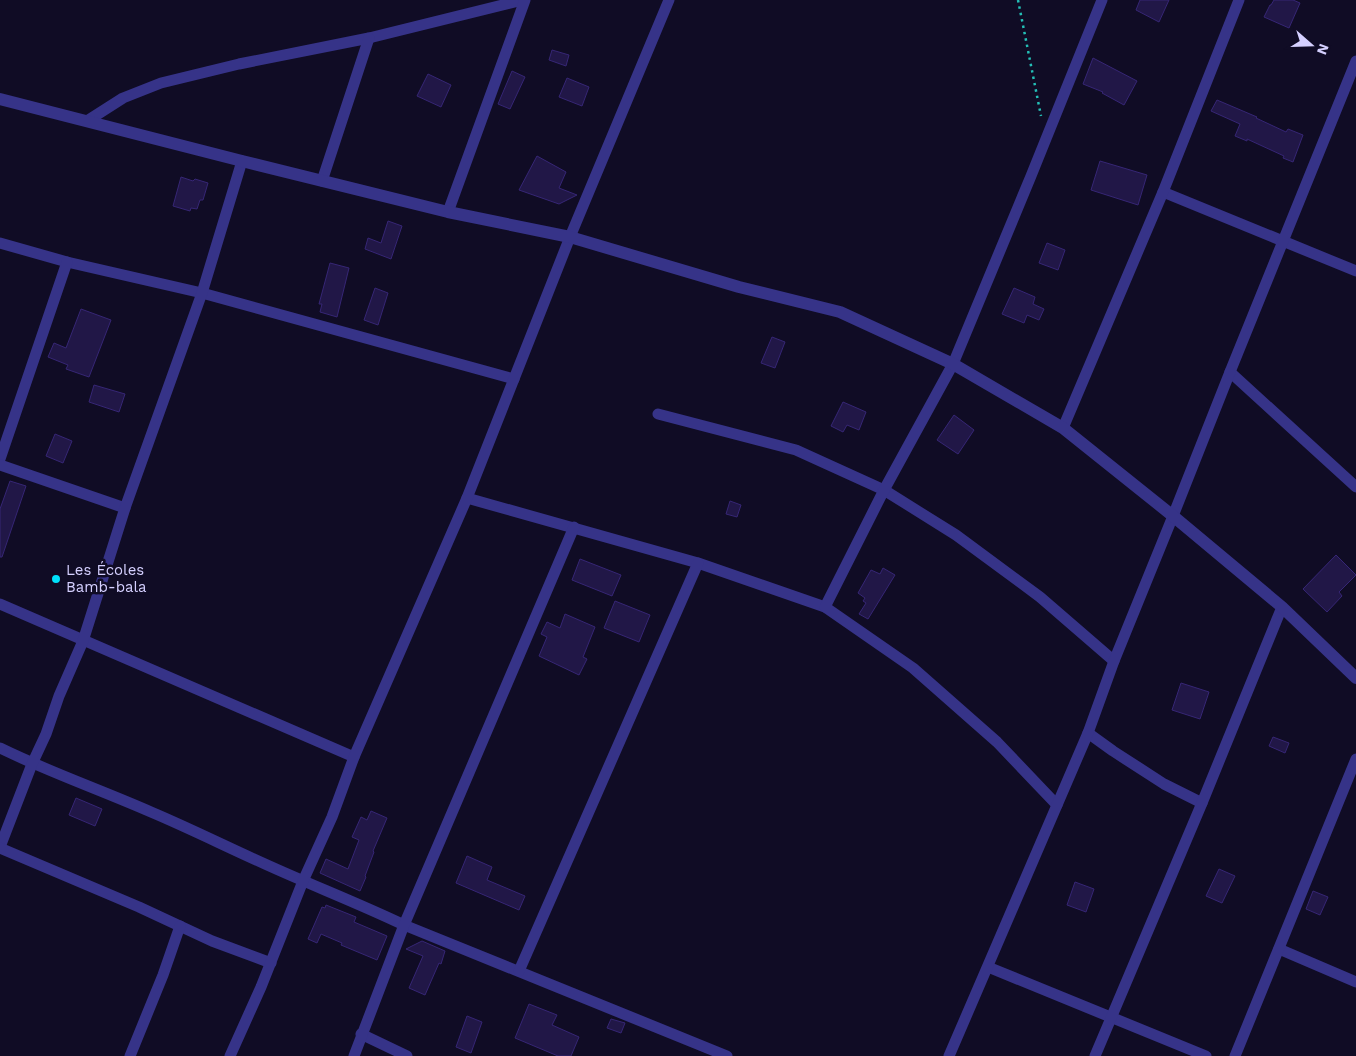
<svg xmlns="http://www.w3.org/2000/svg" width="1356" height="1056" viewBox="0 0 1356 1056" font-family="'Work Sans',sans-serif">
<rect width="100%" height="100%" fill="#100c25"/>
<g fill="#211747" stroke="#362675">
<path d="M1140,0h29l-10,22 -23,-12z"/>
<path d="M1274,0h19l7,3 -11,25 -25,-11 6,-12h1z"/>
<path d="M552,50l17,5 -3,11 -17,-6z"/>
<path d="M1093,58l44,23 -13,24 -22,-12 1,-1 -20,-8z"/>
<path d="M512,71l13,6 -15,32 -12,-5z"/>
<path d="M428,74l23,11 -10,22 -24,-11z"/>
<path d="M567,78l22,9 -7,19 -23,-9z"/>
<path d="M1217,100l40,17 -1,1 30,14 2,-3 15,6 -10,27 -10,-4 1,-2 -37,-17v2l-12,-5 5,-12 -29,-13z"/>
<path d="M537,156l29,16 -7,16 18,7 -18,9 -40,-14z"/>
<path d="M1100,161l47,14 -9,30 -47,-15z"/>
<path d="M181,177l12,4 2,-2 13,4 -5,17h-3l-3,9 -6,-1 -1,3 -17,-5z"/>
<path d="M388,221l14,5 -11,33 -26,-10 3,-11 13,5z"/>
<path d="M1047,243l18,7 -7,20 -19,-7z"/>
<path d="M330,263l19,5 -12,49 -17,-5 2,-8h-3z"/>
<path d="M375,288l13,5 -10,32 -14,-5z"/>
<path d="M1014,288l21,9 -2,7 11,5 -5,11 -12,-5 -3,8 -22,-9z"/>
<path d="M81,309l30,11 -22,57 -23,-8 2,-4 -20,-8 6,-14 12,5z"/>
<path d="M772,337l13,5 -10,26 -14,-5z"/>
<path d="M94,385l31,9 -6,18 -30,-10z"/>
<path d="M843,402l23,10 -7,18 -12,-5 -4,7 -12,-6z"/>
<path d="M954,415l20,15 -16,24 -21,-14z"/>
<path d="M55,434l17,7 -9,22 -17,-7z"/>
<path d="M10,481l16,5 -24,71h-2v-48z"/>
<path d="M730,501l11,4 -4,12 -11,-3z"/>
<path d="M1336,555l20,20 -17,17 3,4 -15,16 -24,-23z"/>
<path d="M580,559l41,16 -9,21 -40,-16z"/>
<path d="M883,568l12,7 -27,44 -9,-5 7,-11 -3,-2 2,-3 -7,-5 13,-23 9,4z"/>
<path d="M615,601l35,14 -11,27 -35,-14z"/>
<path d="M565,614l30,13 -12,30 4,2 -8,16 -40,-19 8,-19 -6,-3 6,-12 13,6z"/>
<path d="M1181,683l28,9 -9,27 -28,-9z"/>
<path d="M1273,737l16,6 -4,10 -16,-7z"/>
<path d="M76,798l26,11 -7,17 -26,-11z"/>
<path d="M371,811l16,7 -14,33 1,1 -9,24 1,1 -6,14 -40,-18 6,-14 22,10 11,-29 -7,-3 9,-20 6,3z"/>
<path d="M467,856l25,11 -5,13 38,16 -6,14 -63,-27z"/>
<path d="M1219,869l16,7 -13,27 -16,-7z"/>
<path d="M1075,882l19,7 -8,23 -19,-7z"/>
<path d="M1313,891l15,6 -8,18 -14,-6z"/>
<path d="M326,905l30,12 -2,5 33,14 -10,24 -36,-15 1,-2 -21,-9 -4,9 -9,-4 14,-32 3,1z"/>
<path d="M422,941l23,10 -4,13 -2,-1 -14,32 -16,-7 14,-32 -17,-7z"/>
<path d="M529,1004l28,11 -5,10 27,12 -8,19h-13l-43,-18z"/>
<path d="M467,1016l15,6 -11,31 -15,-6z"/>
<path d="M611,1019l14,4 -4,10 -14,-5z"/>
</g>
<g fill="none" stroke-linecap="round" stroke-linejoin="round">
<path stroke="#24bfb6" stroke-width="2.5" stroke-dasharray="2.5 4" stroke-linecap="butt" d="M1018,0l23,116"/>
<g stroke="#363388" stroke-width="11">
<path d="M87,121l36,-23 38,-15 78,-19 130,-26 154,-38"/>
<path d="M322,181l47,-143"/>
<path d="M1163,192l193,79"/>
<path d="M448,212l77,-212"/>
<path d="M0,243l67,19 135,31 312,86"/>
<path d="M1230,372l126,115"/>
<path d="M658,414l138,36 88,40 72,45 84,62 74,64"/>
<path d="M1063,428l100,-236 76,-192"/>
<path d="M0,459l67,-197"/>
<path d="M0,465l125,43"/>
<path d="M467,498l231,65 127,44"/>
<path d="M0,604l354,153"/>
<path d="M1088,733l25,18 51,33 38,19"/>
<path d="M0,748c49,24 101,42 151,64 38,16 76,35 114,52 46,21 93,39 139,61l323,131"/>
<path d="M1057,805l-60,-63 -84,-74 -88,-61 59,-117 69,-126 78,-188 71,-176"/>
<path d="M0,847l32,-83 14,-30 13,-38 24,-55 42,-133 77,-215 40,-132"/>
<path d="M0,848l139,59 73,34 59,22"/>
<path d="M1279,949l77,33"/>
<path d="M988,967l218,89"/>
<path d="M519,971l179,-408"/>
<path d="M361,1034l46,22"/>
<path d="M130,1056l33,-81 17,-49"/>
<path d="M230,1056l31,-69 42,-106 29,-64 22,-60 113,-259 103,-261 99,-237"/>
<path d="M354,1056l50,-131 170,-398"/>
<path d="M949,1056l139,-323 26,-72 59,-145 57,-144 126,-311"/>
<path d="M1095,1056l107,-253 80,-196"/>
<path d="M1235,1056l121,-297"/>
</g>
<path stroke="#363388" stroke-width="12" d="M0,99l242,62 206,51 122,25 169,50 101,25 113,52 110,64 110,88 109,91 74,71"/>
</g>
<circle fill="#00e1fb" stroke="#100c25" stroke-width="2" cx="56" cy="579" r="5"/>
<g text-anchor="middle" dominant-baseline="central" stroke-width="5" stroke-linejoin="round" paint-order="stroke">
<g font-size="15" fill="#d5d0ff" stroke="#100c25" text-anchor="start">
<text x="66" y="570">Les Écoles<tspan x="66" dy="17">Bamb-bala</tspan></text>
</g>
</g>
<g transform="translate(1311 45) rotate(110)" stroke="#100c25" stroke-width="4" paint-order="stroke">
<path d="M0-4L9 19L0 12L-9 19Z" fill="#d5d0ff"/>
<text y="-8" font-size="14" font-weight="bold" text-anchor="middle" fill="#d5d0ff">N</text>
</g>
</svg>
